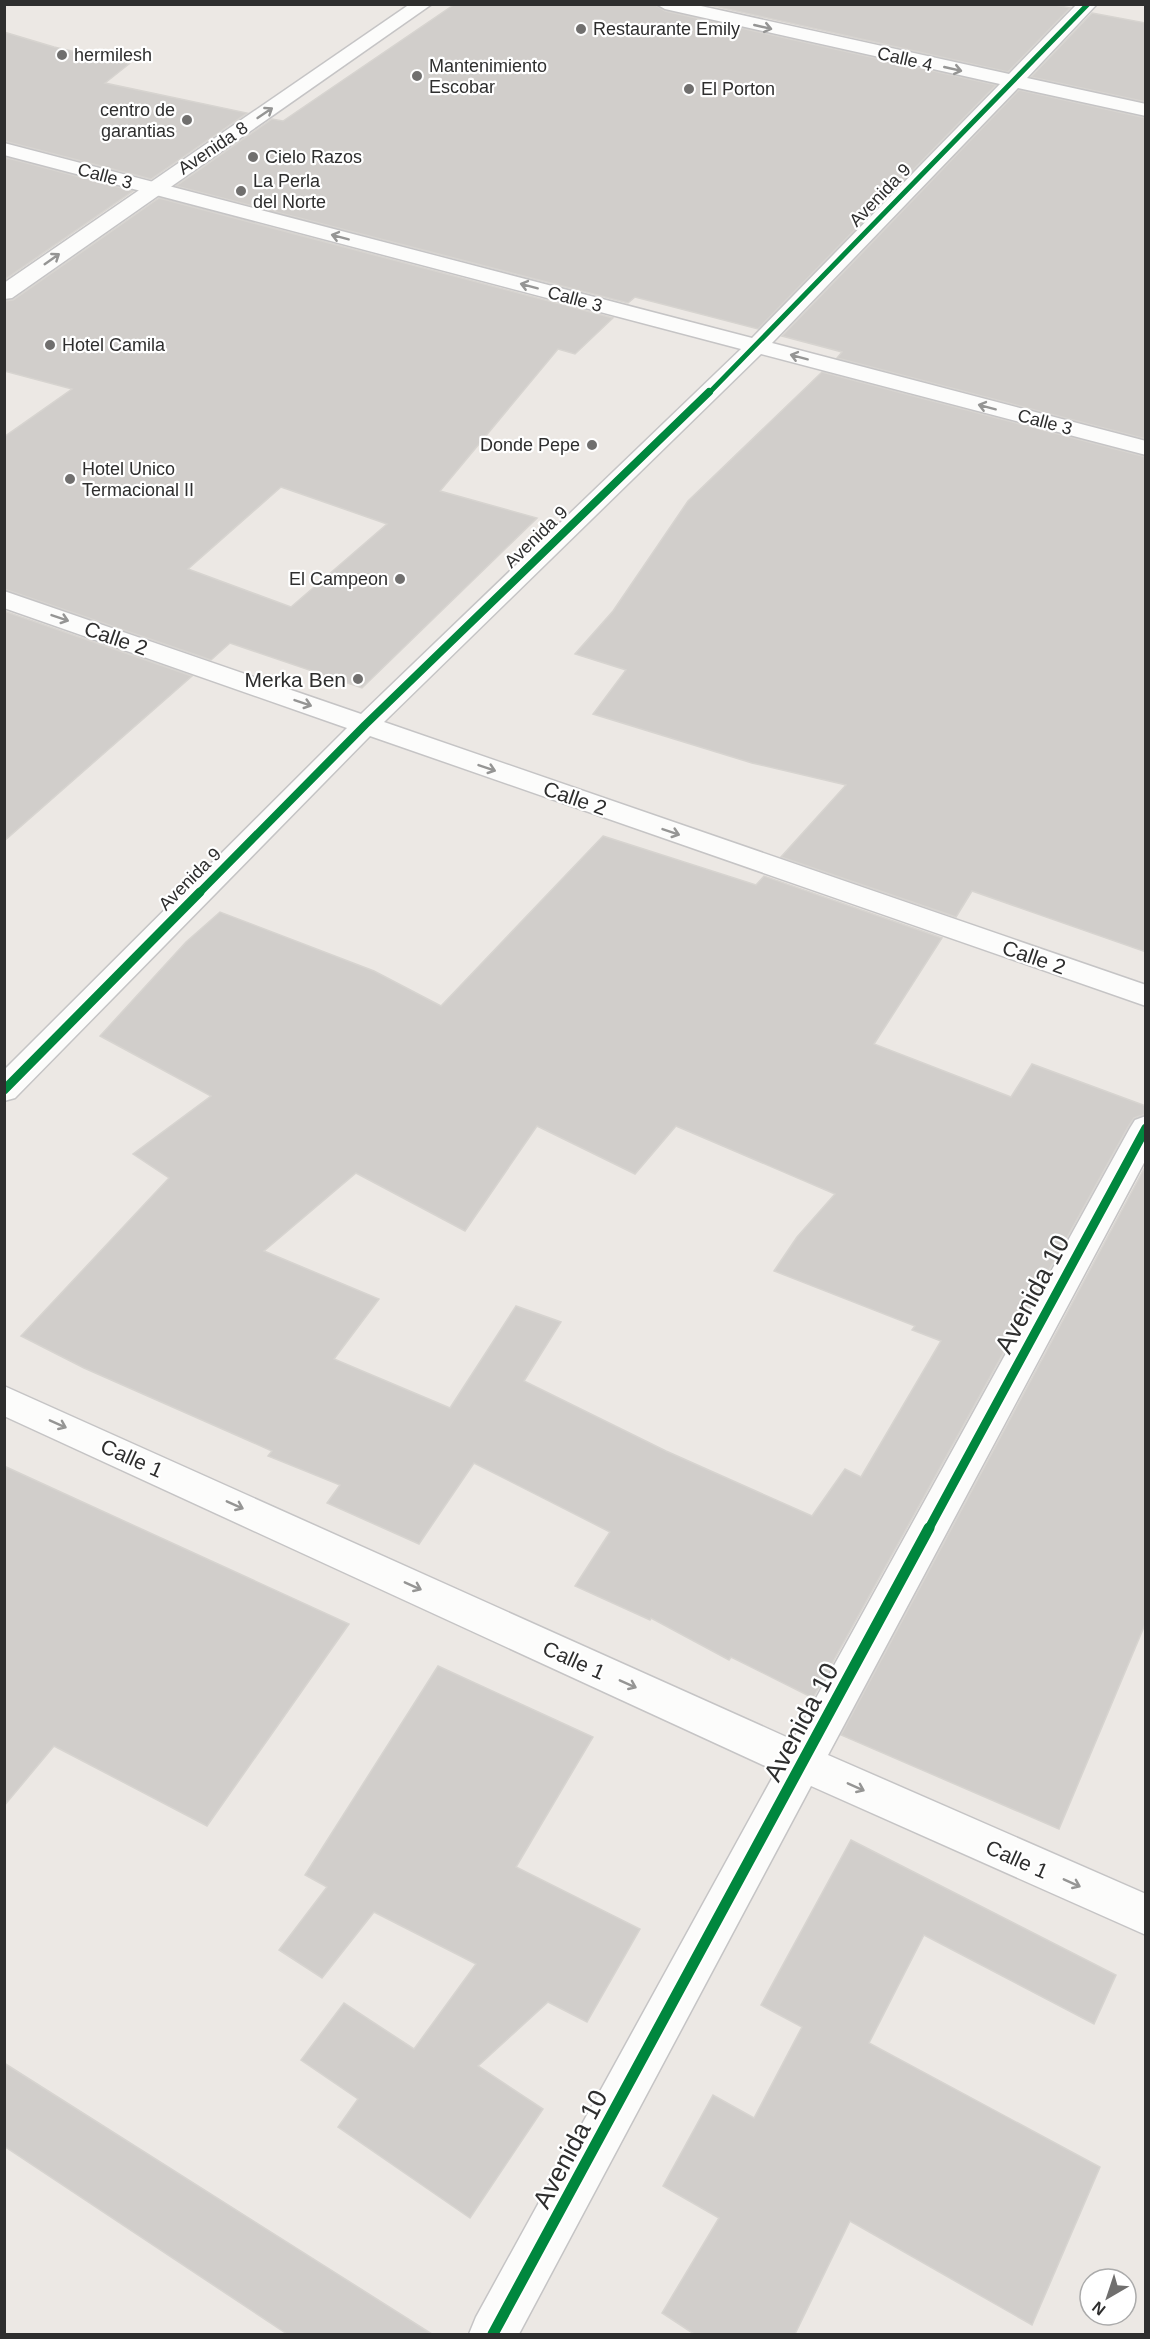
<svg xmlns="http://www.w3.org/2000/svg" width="1150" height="2339" viewBox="0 0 1150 2339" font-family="Helvetica,sans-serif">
<rect width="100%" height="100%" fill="#ece8e4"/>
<g fill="#d1cecb" stroke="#d7d4d0" stroke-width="1.5" fill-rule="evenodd">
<path d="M455,4h199l11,7 331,74 -238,244 -123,-32 -7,6 -452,-117 96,-67 11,2z"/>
<path d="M705,4h345l20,4 -62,64z"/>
<path d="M1092,13l54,10v79l-115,-25z"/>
<path d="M4,32l50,15 75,17 -24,19 142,30 -96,66 -147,-38z"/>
<path d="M1019,90l127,28v321l-309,-81 5,-6 -60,-16z"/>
<path d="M4,157l129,34 -129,89z"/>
<path d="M159,198l454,120 -38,36 -17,-5 -118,142 97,27 -175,170 -132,-45 -19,17 -207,-71v-152l68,-48 -68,-18v-70l9,-1zM281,487l106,37 -96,83 -103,-38z"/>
<path d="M822,372l324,85v495l-174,-61 -16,26 -175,-60 65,-72 -94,-22 -159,-49 33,-44 -51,-16 38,-43 75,-110z"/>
<path d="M4,611l188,65 -188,165z"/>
<path d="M603,836l153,49 8,-9 178,62 -68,106 137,53 21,-33 114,42v8l-12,4 -6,9 -315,571 -82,-41 -2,3 -78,-42 -1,2 -75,-34 35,-54 -136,-69 -55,81 -92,-41 13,-18 -72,-29 4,-5 -188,-83 -63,-32 148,-158 -36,-24 78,-58 -111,-60 86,-94 34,-30 154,59 67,35zM537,1126l98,48 41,-48 159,68 -38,43 -23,34 141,55 -3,4 29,11 -80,136 -16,-8 -33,47 -146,-65 -142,-70 37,-59 -45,-16 -66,102 -116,-49 45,-60 -115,-48 92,-78 109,58z"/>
<path d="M1146,1165v457l-87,207 -218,-94z"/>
<path d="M4,1466l345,158 -142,202 -153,-80 -50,60z"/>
<path d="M438,1666l155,71 -77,130 124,62 -53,93 -39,-20 -70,64 65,43 -73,109 -132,-91 20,-28 -57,-39 43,-57 70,46 62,-85 -102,-52 -52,66 -43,-28 48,-63 -22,-12z"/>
<path d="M851,1840l265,135 -22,49 -170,-89 -55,108 231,124 -68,158 -182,-104 -55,113h-101l-32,-21 57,-95 -56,-32 50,-91 41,23 48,-91 -41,-22z"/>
<path d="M4,2063l428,271h-145l-283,-188z"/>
</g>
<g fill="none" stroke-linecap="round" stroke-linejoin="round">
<g stroke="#c5c4c5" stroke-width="3">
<g id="street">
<path d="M656,4h36l317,70 68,-70h20l-70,74 119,26v12l-128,-28 -246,255 374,98v14l-385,-101 -377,368 762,263v21l-776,-270 -355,362 -11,3v-31l343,-342 -343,-120v-17l357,123 380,-365 -737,-194v-12l748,195 248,-254 -335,-75z"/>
<path d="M1146,1116v43l-318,596 318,139v41l-335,-149 -292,548h-50l7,-17 300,-546 -772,-355v-30l789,354 337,-612 5,-8z"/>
</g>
</g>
<g stroke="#c5c4c5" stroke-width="3">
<path id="secondary" d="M410,4h22l-420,294 -8,1v-16z"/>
</g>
<use href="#street" fill="#fcfcfb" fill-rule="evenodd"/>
<use href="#secondary" fill="#fcfcfb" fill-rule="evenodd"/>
<g stroke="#fff" stroke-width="8">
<path id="cycleway-far3" d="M708,394l380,-390"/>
</g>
<g stroke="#fff" stroke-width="10">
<path id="cycleway-far2" d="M198,894l167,-169 344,-333"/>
</g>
<g stroke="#fff" stroke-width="13">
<g id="cycleway-far1">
<path d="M4,1090l196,-198"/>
<path d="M928,1530l218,-402"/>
</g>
</g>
<g stroke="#fff" stroke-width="15">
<path id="cycleway" d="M493,2334l436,-806"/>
</g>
<use href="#cycleway-far3" stroke="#00873e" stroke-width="5"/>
<use href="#cycleway-far2" stroke="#00873e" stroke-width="8"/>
<use href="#cycleway-far1" stroke="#00873e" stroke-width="9"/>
<use href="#cycleway" stroke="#00873e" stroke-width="11"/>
</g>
<defs><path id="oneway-shaft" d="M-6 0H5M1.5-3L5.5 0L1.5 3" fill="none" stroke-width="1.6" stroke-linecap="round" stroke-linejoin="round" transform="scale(1.5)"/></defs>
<g stroke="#959594">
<use href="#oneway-shaft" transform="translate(763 27) rotate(13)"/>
<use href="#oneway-shaft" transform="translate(953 69) rotate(13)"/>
<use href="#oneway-shaft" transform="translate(265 113) rotate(-34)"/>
<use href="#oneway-shaft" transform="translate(340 237) rotate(-165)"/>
<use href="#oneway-shaft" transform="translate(52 259) rotate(-35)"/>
<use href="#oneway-shaft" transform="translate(529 286) rotate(-165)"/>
<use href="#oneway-shaft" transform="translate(799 357) rotate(-165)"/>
<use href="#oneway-shaft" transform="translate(987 407) rotate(-165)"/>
<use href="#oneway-shaft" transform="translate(60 618) rotate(19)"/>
<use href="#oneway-shaft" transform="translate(303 703) rotate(19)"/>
<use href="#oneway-shaft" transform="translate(487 768) rotate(19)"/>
<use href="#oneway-shaft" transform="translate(671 832) rotate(19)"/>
<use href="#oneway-shaft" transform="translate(58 1424) rotate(24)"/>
<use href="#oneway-shaft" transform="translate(235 1505) rotate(24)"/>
<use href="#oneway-shaft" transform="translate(413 1586) rotate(24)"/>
<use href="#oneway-shaft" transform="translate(628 1684) rotate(24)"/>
<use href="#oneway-shaft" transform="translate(856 1787) rotate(24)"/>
<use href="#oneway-shaft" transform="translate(1072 1883) rotate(24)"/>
</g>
<g fill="#706f6e" stroke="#fff" stroke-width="2">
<circle cx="581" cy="29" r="6"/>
<circle cx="62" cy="55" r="6"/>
<circle cx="417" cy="76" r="6"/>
<circle cx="689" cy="89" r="6"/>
<circle cx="187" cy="120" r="6"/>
<circle cx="253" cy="157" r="6"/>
<circle cx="241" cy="191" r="6"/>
<circle cx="50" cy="345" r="6"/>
<circle cx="592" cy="445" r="6"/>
<circle cx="70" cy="479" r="6"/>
<circle cx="400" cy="579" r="6"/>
<circle cx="358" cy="679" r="6"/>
</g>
<g text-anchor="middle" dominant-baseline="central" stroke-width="4.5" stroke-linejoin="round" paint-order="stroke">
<g font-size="18" fill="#2e2e2e" stroke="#fff" text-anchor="start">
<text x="593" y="29">Restaurante Emily</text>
<text x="74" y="55">hermilesh</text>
<text x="429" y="66">Mantenimiento<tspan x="429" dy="21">Escobar</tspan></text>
<text x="701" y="89">El Porton</text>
<text x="175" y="110" text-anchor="end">centro de<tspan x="175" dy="21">garantias</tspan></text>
<text x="265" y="157">Cielo Razos</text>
<text x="253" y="181">La Perla<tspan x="253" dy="21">del Norte</tspan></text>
<text x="62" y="345">Hotel Camila</text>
<text x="580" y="445" text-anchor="end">Donde Pepe</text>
<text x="82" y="469">Hotel Unico<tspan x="82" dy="21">Termacional II</tspan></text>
<text x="388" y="579" text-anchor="end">El Campeon</text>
</g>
<g font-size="18" fill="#2e2e2e" stroke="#fff">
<text transform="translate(905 59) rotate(13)">Calle 4</text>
<text transform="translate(213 148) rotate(-34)">Avenida 8</text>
<text transform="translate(105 176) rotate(15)">Calle 3</text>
<text transform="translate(880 195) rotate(-46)">Avenida 9</text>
<text transform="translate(575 299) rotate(15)">Calle 3</text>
<text transform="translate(1045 422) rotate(15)">Calle 3</text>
<text transform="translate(536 537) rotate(-44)">Avenida 9</text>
<text transform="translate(190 879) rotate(-45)">Avenida 9</text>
</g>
<g font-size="21" fill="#2e2e2e" stroke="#fff">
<text transform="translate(116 638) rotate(19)">Calle 2</text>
<text transform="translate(575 798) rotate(19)">Calle 2</text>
<text transform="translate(1034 957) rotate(19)">Calle 2</text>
<text transform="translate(132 1458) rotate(24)">Calle 1</text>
<text transform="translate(574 1660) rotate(24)">Calle 1</text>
<text transform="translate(1017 1859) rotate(24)">Calle 1</text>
</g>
<g font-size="21" fill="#2e2e2e" stroke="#fff" text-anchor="end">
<text x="346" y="679">Merka Ben</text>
</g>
<g font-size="26" fill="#2e2e2e" stroke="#fff">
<text transform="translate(1032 1294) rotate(-62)">Avenida 10</text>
<text transform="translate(801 1722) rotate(-62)">Avenida 10</text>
<text transform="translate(570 2149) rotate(-62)">Avenida 10</text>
</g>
</g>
<rect width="1150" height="2339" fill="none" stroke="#2e2e2e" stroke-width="12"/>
<g transform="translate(1108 2297) rotate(219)"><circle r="28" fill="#ffffff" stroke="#ababab" stroke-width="1.5"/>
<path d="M0-4.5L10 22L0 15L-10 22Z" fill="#706f6e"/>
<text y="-9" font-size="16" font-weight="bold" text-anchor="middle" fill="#2e2e2e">N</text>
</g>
</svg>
